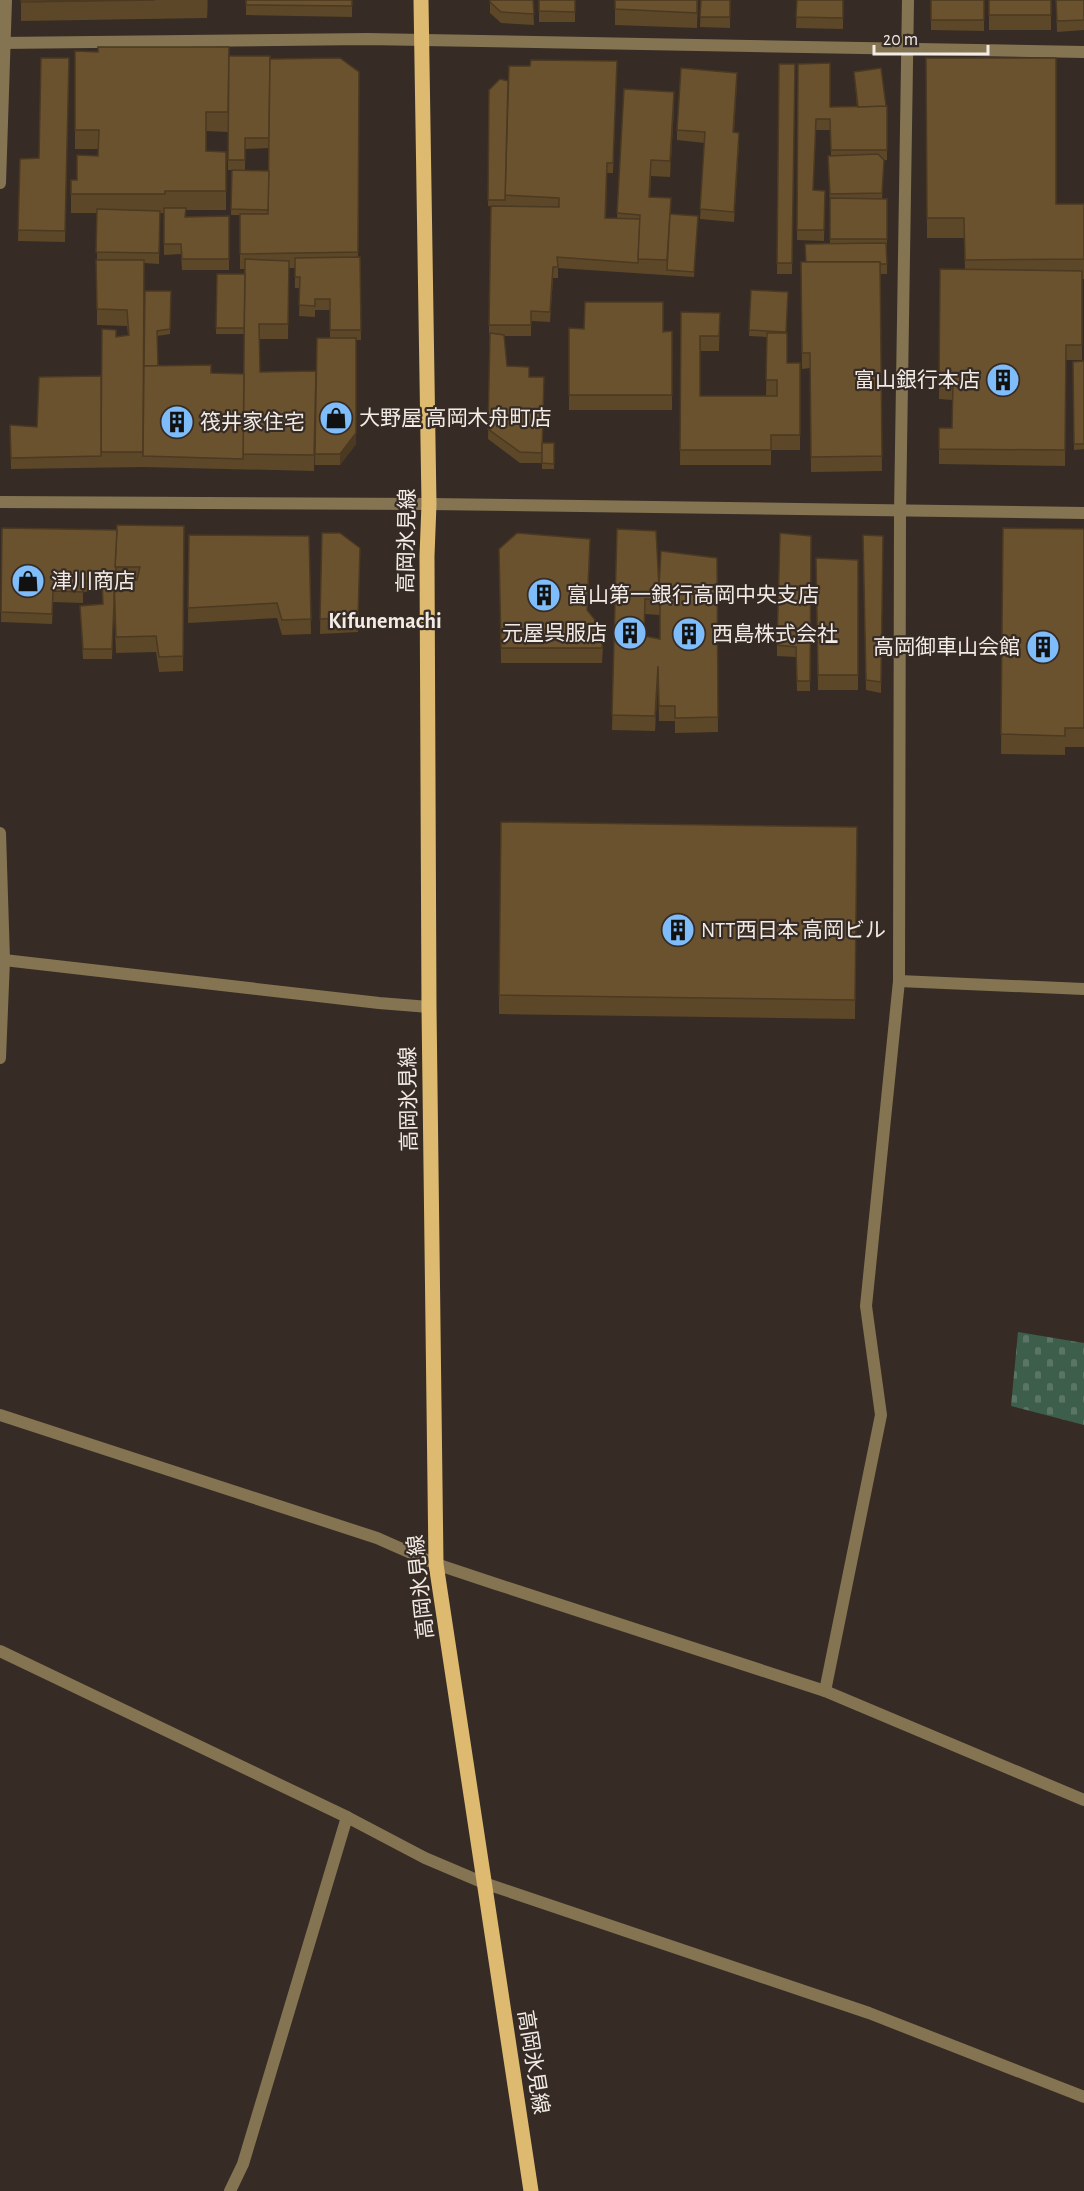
<svg xmlns="http://www.w3.org/2000/svg" width="1084" height="2191" viewBox="0 0 1084 2191" font-family="'Alegreya Sans','Noto Sans JP',sans-serif">
<defs>
<pattern id="cemetery-stones" width="16" height="16" patternUnits="userSpaceOnUse" patternTransform="scale(1.5)"><rect width="16" height="16" fill="#3e5e4c"/><path d="M2 7V4a2 2 0 0 1 4 0v3zM10 15v-3a2 2 0 0 1 4 0v3z" fill="#5a7566"/></pattern>
</defs>
<rect width="100%" height="100%" fill="#362c25"/>
<path fill="url(#cemetery-stones)" d="M1018,1332l66,11v82l-73,-19z"/>
<g fill="none" stroke-linecap="round" stroke-linejoin="round">
<g stroke="#857452" stroke-width="12">
<path d="M0,43l367,-4 717,13"/>
<path d="M0,183l6,-183"/>
<path d="M0,833l4,127 -4,98"/>
<path d="M4,960l375,43 50,4"/>
<path d="M899,981l185,8"/>
<path d="M0,1415l377,123 59,26 60,20 329,107 259,109"/>
<path d="M0,1651l347,166 78,41 59,25 385,130 215,84"/>
<path d="M825,1691l56,-276 -15,-109 33,-325 1,-469 8,-512"/>
<path d="M230,2191l13,-27 104,-347"/>
</g>
<path stroke="#857452" stroke-width="12" d="M0,502l429,2 655,9"/>
<path stroke="#ddba70" stroke-width="15" d="M421,0l8,504 -2,52 2,451 7,557 95,627"/>
</g>
<g fill="#5c4728" fill-rule="evenodd">
<path d="M21,0h187l-1,18 -186,3z"/>
<path d="M246,0h106v17l-106,-2z"/>
<path d="M490,0h43l1,25 -33,-2 -11,-10z"/>
<rect x="539" y="0" width="36" height="22"/>
<path d="M615,0h83l-1,28 -82,-3z"/>
<path d="M701,0h29v28l-30,-1z"/>
<path d="M797,0h46v29l-47,-1z"/>
<path d="M931,0h53v31l-53,-1z"/>
<rect x="989" y="0" width="62" height="30"/>
<path d="M1056,0h28v30l-27,2z"/>
<path d="M75,51l154,5 41,3 89,13 -1,185h2l1,83h-5v104l-16,21h-25l1,-64 -2,70 -171,-4v-2v2l-132,2 -1,-44 27,2 64,-51 15,-39 12,-2 -1,-9 -30,-1v-112h-26v-33h6l21,-24v-7h-23zM206,131l22,1v38h17v-21l24,-1v23l-37,-1 -1,45h9v54h5v5h-28l-1,60h28v40l-33,-1 -53,-7 -1,-30 13,-2 1,-43h-26l-2,158 1,-186 15,1 1,-51h4v42l17,-1 1,16h47v-54l-43,1v-7h40v-58l-20,-1zM289,268h6v20h5l-1,28 16,1v-7h15v28l-14,33 -56,1 -1,-33h29z"/>
<path d="M69,58l-4,184 -47,-1 2,-82 19,-1z"/>
<path d="M926,58l130,146h28v75h-2v81h-16l-1,106 -126,-2v-36h13v-28l-13,-1 1,-130 25,1 -1,-32h-37z"/>
<path d="M617,61l-4,112h-6l-1,45h11l7,-129 50,18 -4,70 -19,-1 -1,21 21,18 27,1 -4,61 -136,-9v10h-5l-3,44 -19,-1v15h-27l3,30 22,11 14,66h11v26h-12v-9v3h-22l-32,-24 2,-103h-1v-11l2,-119h-3l1,-116 19,-9z"/>
<path d="M779,64h16l-3,210h-15z"/>
<path d="M798,64l32,43h27l-3,-35 33,78v10h-3l-2,39h5v75h-7l2,197 -71,1 -1,-104 -8,1 -1,-107h4l25,-18v-39l-2,-39 3,-10 -1,-26h-14l-3,60 12,1 -1,50 -27,-1z"/>
<path d="M737,83l-3,49 5,11 -5,79 -34,-3 5,-76 -28,-3v-10z"/>
<path d="M751,290l37,2 -2,41 1,30h13v87h-29v15h-91l1,-153 39,1 -1,38h-19v45h77h-11l1,-59 -18,-1z"/>
<path d="M569,328l103,3v79h-103z"/>
<path d="M1084,361v88l-10,1 -1,-88z"/>
<path d="M184,526l-1,145 -24,1 -3,-20 -40,1 -2,-44 -2,50h-29l-3,-53 23,-2 -1,-14 -19,2v11l-30,-1 -1,22 -51,-2 1,-94 115,2z"/>
<path d="M1003,528l81,1v218h-19v8l-64,-1z"/>
<path d="M617,529l42,58 58,-29 1,174 -43,1v-12h-16l-1,-40 -3,50 -43,-1zM645,614l15,1v24l-15,-3z"/>
<path d="M322,533l38,15 -2,84 -38,2z"/>
<path d="M189,535l120,1 2,98 -29,1 -5,-17 -89,5z"/>
<path d="M863,535l20,1 -2,157 -15,-3z"/>
<path d="M811,536l-1,155h-13l-1,-34 -19,-1v-11z"/>
<path d="M499,549l91,6 -3,56 16,35 -1,17h-101z"/>
<path d="M816,558l42,2v130h-40z"/>
<path d="M857,827l-2,192 -356,-5v-19z"/>
</g>
<g fill="#4b3921">
<path d="M207,0h1l-1,18z"/>
<path d="M737,73v10l-4,60v-11z"/>
<path d="M674,92v15l-4,70v-16z"/>
<path d="M739,133v10l-5,79v-10z"/>
<path d="M356,433v11l-16,21v-11z"/>
<path d="M590,539v16l-3,70v-15z"/>
<path d="M658,666v15l-3,50v-15z"/>
</g>
<g fill="#6b522f" stroke="#4b3921" stroke-width="1.5" fill-rule="evenodd">
<path d="M21,0h134l-134,2z"/>
<path d="M246,0h106v6l-106,-1z"/>
<path d="M490,0h43l1,14 -33,-2 -11,-10z"/>
<path d="M539,0h36v12l-36,-1z"/>
<path d="M615,0h82v13l-82,-4z"/>
<path d="M701,0h29v17h-30z"/>
<path d="M797,0h46v18l-47,-1z"/>
<rect x="931" y="0" width="53" height="20"/>
<rect x="989" y="0" width="62" height="15"/>
<path d="M1056,0h28v20l-27,1z"/>
<path d="M98,47h131l-1,65h-22v39l20,1v39h-61v3h-94v-14h6v-25l21,1 1,-26h-24v-79l23,1z"/>
<path d="M229,56h41l-1,82h-24v22h-17z"/>
<path d="M41,58h28l-4,173 -47,-1 2,-71 19,-1z"/>
<path d="M340,58l19,14 -1,180 -118,2v-40h28l2,-155z"/>
<path d="M926,58h130v146h28v55l-119,1 -1,-42h-37z"/>
<path d="M531,60l86,1 -4,102h-6l-2,55 35,1 -2,44 -81,-6 1,10h-5l-3,45 -19,-1v14h-42l2,-119 68,1v-9l-54,-3 4,-129h21z"/>
<path d="M830,63v44l57,-1v44h-56l-1,-31h-14l-3,71 12,1 -1,39h-27l1,-166z"/>
<path d="M779,64h16l-3,199h-15z"/>
<path d="M681,68l56,5 -4,59 6,1 -5,79 -34,-3 5,-77 -28,-2z"/>
<path d="M881,68l5,38 -28,1 -4,-35z"/>
<path d="M500,79l8,2 -3,119h-17l1,-110z"/>
<path d="M624,89l50,3 -4,69 -19,-1 -2,37 22,1 -4,62 -29,-1 2,-44 -23,-2z"/>
<path d="M878,154l6,6 -2,33 -52,1 -2,-38z"/>
<path d="M232,170l37,1 -1,39 -37,-1z"/>
<path d="M830,198l57,1v40h-57z"/>
<path d="M164,208h22l-1,9 44,-1v43h-47l-1,-15h-17z"/>
<path d="M97,209l63,2 -1,42 -63,-1z"/>
<path d="M670,214l28,2 -4,56 -27,-2z"/>
<path d="M886,243l1,21h-7v-2h-74l-1,-18z"/>
<path d="M360,257l1,73h-31v-31h-15v7l-16,-1 1,-28h-5v-19z"/>
<path d="M245,259l44,2 -1,63h-29l1,48 56,-1 -2,84 -71,-1z"/>
<path d="M96,260h48l-1,192h-42l1,-123 14,1v7l13,-2 -2,-25 -30,-1z"/>
<path d="M801,262h79l2,194 -71,1 -1,-104h-8z"/>
<path d="M940,269l142,2v74h-16l-1,105 -126,-1v-21h13l1,-44h-14z"/>
<path d="M217,274h28l-1,54h-28z"/>
<path d="M751,290l37,2 -2,40 -37,-2z"/>
<path d="M145,291h26l-1,38 -13,2 1,35h-14z"/>
<path d="M585,302h78v30l9,-1v64h-103v-67l15,1z"/>
<path d="M681,312l39,1 -1,23h-19v60h77v-16h-11l1,-47h20v30h13v72h-29v15h-91z"/>
<path d="M490,333l14,2 3,31 22,1v10h15l-2,76 -22,-1 -32,-23z"/>
<path d="M317,338h39v95l-16,21h-25z"/>
<path d="M1084,361v83h-10l-1,-82z"/>
<path d="M211,365v8l33,1 -1,85 -100,-3 1,-90z"/>
<path d="M101,376v80l-90,2 -1,-33 27,2 2,-50z"/>
<path d="M542,443h12v21l-12,-1z"/>
<path d="M117,525l67,1 -1,130 -24,1 -3,-21 -40,1 -2,-58 23,1 3,-13h-25z"/>
<path d="M2,528l115,2 -2,37h1l-1,12h-1v25l-2,45h-29l-3,-43 23,-2 -1,-24 -19,1v11l-30,-1 -1,23 -51,-2z"/>
<path d="M1003,528l81,1v199h-19v8l-64,-2z"/>
<path d="M617,529l39,2 3,56 2,-36 56,7 1,159 -43,1v-12h-16l-1,-40 -3,50 -43,-1zM645,599h15v40l-16,-3z"/>
<path d="M322,533h18l20,15 -2,69 -38,2z"/>
<path d="M517,533l73,6 -3,71 8,10 -1,8 9,3 -1,17h-101l-2,-99z"/>
<path d="M780,533l31,3 -1,145h-13l-1,-34 -19,-2z"/>
<path d="M189,535l120,1 2,83 -29,1 -5,-17 -89,5z"/>
<path d="M863,535l20,1 -2,146 -15,-2z"/>
<path d="M816,558l42,2v115h-40z"/>
<path d="M501,822l356,5 -2,173 -356,-5z"/>
</g>
<defs>
<g id="building-disc" transform="scale(1.725)"><circle r="9.5" fill="#7fbdfa" stroke="#362c25"/><path d="M-4-6H4V6H1V3H-1V6H-4ZM-2.5-4.3h1.7v1.8h-1.7ZM.8-4.3h1.7v1.8H.8ZM-2.5-1h1.7V.8h-1.7ZM.8-1h1.7V.8H.8Z" fill="#111"/></g>
<g id="shop-disc" transform="scale(1.725)"><circle r="9.5" fill="#7fbdfa" stroke="#362c25"/><path d="M-5-2.5h2.3a2.7 3.5 0 0 1 5.4 0H5L5.5 6h-11ZM-1.5-2.5h3a1.5 2.3 0 0 0-3 0Z" fill="#111"/></g>
</defs>
<g fill-rule="evenodd">
<use href="#building-disc" x="1003" y="380"/>
<use href="#shop-disc" x="336" y="418"/>
<use href="#building-disc" x="177" y="422"/>
<use href="#shop-disc" x="28" y="581"/>
<use href="#building-disc" x="544" y="595"/>
<use href="#building-disc" x="630" y="633"/>
<use href="#building-disc" x="689" y="634"/>
<use href="#building-disc" x="1043" y="647"/>
<use href="#building-disc" x="678" y="930"/>
</g>
<g text-anchor="middle" dominant-baseline="central" stroke-width="4.5" stroke-linejoin="round" paint-order="stroke">
<g font-size="21" fill="#f2ebe6" stroke="#362c25" text-anchor="start">
<text x="980" y="380" text-anchor="end">富山銀行本店</text>
<text x="359" y="418">大野屋 高岡木舟町店</text>
<text x="200" y="422">筏井家住宅</text>
<text x="51" y="581">津川商店</text>
<text x="567" y="595">富山第一銀行高岡中央支店</text>
<text x="607" y="633" text-anchor="end">元屋呉服店</text>
<text x="712" y="634">西島株式会社</text>
<text x="1020" y="647" text-anchor="end">高岡御車山会館</text>
<text x="701" y="930">NTT西日本 高岡ビル</text>
</g>
<g font-size="21" fill="#f2ebe6" stroke="#362c25">
<text transform="translate(407 541) rotate(-89)">高岡氷見線</text>
<text transform="translate(409 1099) rotate(-91)">高岡氷見線</text>
<text transform="translate(421 1587) rotate(-96)">高岡氷見線</text>
<text transform="translate(533 2062) rotate(81)">高岡氷見線</text>
</g>
<g font-size="22" font-weight="bold" fill="#f2ebe6" stroke="#362c25">
<text x="385" y="621">Kifunemachi</text>
</g>
</g>
<path d="M874 45v9h114v-9" fill="none" stroke="#f2ebe6" stroke-width="3"/>
<text x="883" y="45" font-size="18" fill="#f2ebe6" stroke="#362c25" stroke-width="4.5" paint-order="stroke">20 m</text>
</svg>
